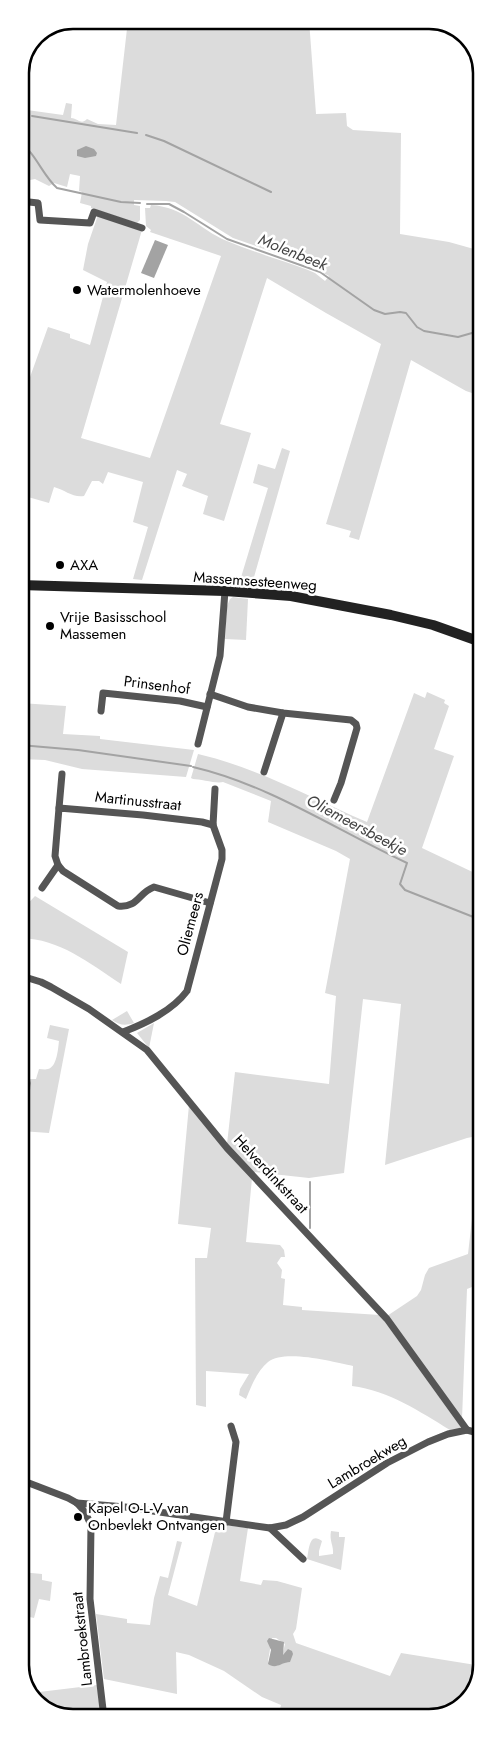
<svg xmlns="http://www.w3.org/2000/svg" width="502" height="1738" viewBox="0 0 502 1738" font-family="Jost,sans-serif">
<rect width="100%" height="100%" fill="#fff"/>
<g fill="#dcdcdc" fill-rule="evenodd">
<path d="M128,20h181l7,94 30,-1 1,13 6,4 48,3 -1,101 49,8 32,9v145l-15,-5 -55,-31 -52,180 -10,-3 2,-6 -25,-7 55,-180 -55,-31 -59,-35 -47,146 31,9 -27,88 -21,-7 5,-18 -26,-10 5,-12 -10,-4 -35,110 -9,-1 15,-52 -15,-5 10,-40 -35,-10 -5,12 -4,-3h-7l-8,15c-11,2 -19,-6 -30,-9l-5,16 -28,-8 -1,2v-92l28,-78 22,7v4l20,7 17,-63 -24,-12 5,-26 10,-29 44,15 -61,208 69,20 71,-202 -71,-24 1,-2 -5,-4 -1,-18h5l1,-3c34,2 47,24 76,36 26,11 54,19 81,29l7,3 10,8 4,-5 -22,-12 -74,-26 -58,-36 -9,-1 -32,-1v5l6,1v14l-3,3 -46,-15v-2l-11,-3 2,-11 -3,-1 1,-15 -10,-2 -3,13 -13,-4 -5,3 -14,-7 -5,1 -2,18h-8v-66l7,-22 36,5 3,-12 6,1 -1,14c8,1 10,7 16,1l11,5 18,1z"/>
<path d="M282,448l8,3 -38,133h-13l29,-96 -15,-5 5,-19 17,5z"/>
<path d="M233,597l15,2 -2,41 -21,-1 2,-33 3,-7z"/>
<path d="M427,692l18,8 -1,3 5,3 -15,43 20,7 -32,92 59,28 1,259 -15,3 -82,27 16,-161 -38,-5 -19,174 -35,5 -56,-6 -26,-28 8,-72 94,12 7,-88 -11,-3 25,-134 -14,-8 -68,-29 3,-21 -48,-19c-6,2 -23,-3 -30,-3l-2,-1 7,-24c60,14 114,44 169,68l47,-129 11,5z"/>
<path d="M20,703l46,3 -3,28 37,2v3l94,11 -8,27 -104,-8 -37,-9 -25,-1z"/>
<path d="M35,896l93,56 -7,32c-32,-21 -61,-45 -100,-46v-27z"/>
<path d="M127,1011l7,12c-9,3 -15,2 -22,-3z"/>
<path d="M154,1023l-5,25 -12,-15z"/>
<path d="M50,1025l19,4 -20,104 -28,-2v-8h3l7,-40 -1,-4h6l3,-10c3,0 6,1 9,0 9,-2 10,-20 11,-28l-12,-3z"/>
<path d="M189,1105l63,73 -6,64 34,3 4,5 1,7h-4l-4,6 5,7 -1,8 4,1 -2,26 19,2v3l78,5 80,111v3l-10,1c-31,-19 -61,-39 -98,-44l1,-20c-20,-4 -68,-17 -85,-4 -11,9 -17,25 -22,37l-7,-4 1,-6 9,-15 -43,-3v36l-10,-2 -1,-147h12l4,-30 -33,-4z"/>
<path d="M482,1164v119l-15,6 -5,130 -75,-103 30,-20 4,-6 4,-15 4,-7 39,-14 6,-53z"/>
<path d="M217,1524l31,4 -8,53 21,4 2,-5 14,1 25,7 -6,41 -3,5 3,9 94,33 11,-23 81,13 -11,31 -32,20h-161l3,-12 -19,-8 -38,-26 -35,-16 -13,-3 1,42 -73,-15 -8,-65 31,5v4l23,2 4,-27 6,-22 8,2 9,-37 5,1 -14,53 29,11zM272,1638h4l9,6 -3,12 3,-2 1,8 -10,4h-5l-3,-5z"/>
<path d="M331,1531l8,1v5h6l-4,33 -34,-11c2,-9 2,-28 15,-18l-3,10v5l14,-2c1,-8 -4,-13 -2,-23z"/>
<path d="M21,1572l21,2v6l10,2 -2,19 -11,-2 -5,19 -13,-3z"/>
<path d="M97,1685l4,33h-34l-29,-13 -7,-12z"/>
</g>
<g fill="#a3a3a3">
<path d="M86,146l8,3 3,4 -1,3 -11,2 -8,-2v-6z"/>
<path d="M155,240l13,5 -14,33 -13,-5z"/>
<path d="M21,1075l9,4 1,4 -6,40h-4z"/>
<path d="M269,1638l15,4 -1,13 5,-6 4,2 1,3 -3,8c-8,0 -14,8 -22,2l3,-14 -4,-9z"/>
</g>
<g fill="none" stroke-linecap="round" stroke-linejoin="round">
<g stroke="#a3a3a3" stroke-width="2">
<path d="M32,116l105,17"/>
<path d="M146,135l18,6 107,51"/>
<path d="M20,143c15,9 23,33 37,45l64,14 19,1"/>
<path d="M147,204h22l15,8 43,27 93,33 54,38 11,4 15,-2 6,1 11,14 7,4 34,6 14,-4 9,-6"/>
<path d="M20,745l58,5 113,16"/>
<path d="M193,767c77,18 143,63 214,96l-7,21 5,6 76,30"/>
<path d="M310,1228v-46"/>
</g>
<g stroke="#555" stroke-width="7">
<path d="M20,114l4,-20 4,-39"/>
<path d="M20,201l18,2 2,17 50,3 4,-11 48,16"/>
<path d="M210,694l38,13 35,6 68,7 5,4 1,4 -16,55 -7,17"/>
<path d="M101,711l2,-18 77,8 27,6"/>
<path d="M198,744l22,-88 5,-65"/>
<path d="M264,772l19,-59"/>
<path d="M59,808l3,-34"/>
<path d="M42,888l16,-23"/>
<path d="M210,903l-56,-16c-16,6 -16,21 -36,19l-55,-35 -5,-6 -3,-9 4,-48 84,7 59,7 11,3"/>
<path d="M21,979l7,-1 13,4 10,5 38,22 58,41 80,98 160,171 80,111"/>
<path d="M123,1032c23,-9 49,-21 64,-41l35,-132v-9l-9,-25 2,-36"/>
<path d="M21,1480l47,18 9,5 8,9 6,13 -1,74 14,119"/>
<path d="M77,1503l48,4 145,21 16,-3 17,-8 84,-54 41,-21 20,-8 19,-4 15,4"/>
<path d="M226,1522l10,-80 -5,-16"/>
<path d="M270,1528l33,31"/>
</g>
<path stroke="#222" stroke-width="10" d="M20,585l205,6 66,5 100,19 42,10 48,17"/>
</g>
<g fill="#000" stroke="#fff" stroke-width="2">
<circle cx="77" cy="290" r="5"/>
<circle cx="60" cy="565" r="5"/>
<circle cx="50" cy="626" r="5"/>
<circle cx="78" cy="1517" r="5"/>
</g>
<g text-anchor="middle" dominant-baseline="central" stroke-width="5" stroke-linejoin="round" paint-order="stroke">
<g font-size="15" fill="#000" stroke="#fff" text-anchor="start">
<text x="87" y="290">Watermolenhoeve</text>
<text x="70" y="565">AXA</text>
<text x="60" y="617">Vrije Basisschool<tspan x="60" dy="17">Massemen</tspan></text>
<text x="88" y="1508">Kapel O-L-V van<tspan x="88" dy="17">Onbevlekt Ontvangen</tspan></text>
</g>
<g font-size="15" fill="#000" stroke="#fff">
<text transform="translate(255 581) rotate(4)">Massemsesteenweg</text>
<text transform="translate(157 685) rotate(7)">Prinsenhof</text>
<text transform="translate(138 801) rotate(6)">Martinusstraat</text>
<text transform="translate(190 924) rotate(-75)">Oliemeers</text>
<text transform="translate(271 1174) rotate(47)">Helverdinkstraat</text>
<text transform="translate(367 1462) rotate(-31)">Lambroekweg</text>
<text transform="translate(82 1639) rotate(-96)">Lambroekstraat</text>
</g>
<g font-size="16" font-style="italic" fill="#444" stroke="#fff">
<text transform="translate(293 252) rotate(22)">Molenbeek</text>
<text transform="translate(357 825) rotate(28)">Oliemeersbeekje</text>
</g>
</g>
<path d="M0 0H502V1738H0ZM73 29H429A44 44 0 0 1 473 73V1665A44 44 0 0 1 429 1709H73A44 44 0 0 1 29 1665V73A44 44 0 0 1 73 29Z" fill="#fff" fill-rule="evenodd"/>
<path fill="none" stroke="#000" stroke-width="2.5" d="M73 29H429A44 44 0 0 1 473 73V1665A44 44 0 0 1 429 1709H73A44 44 0 0 1 29 1665V73A44 44 0 0 1 73 29Z"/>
</svg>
